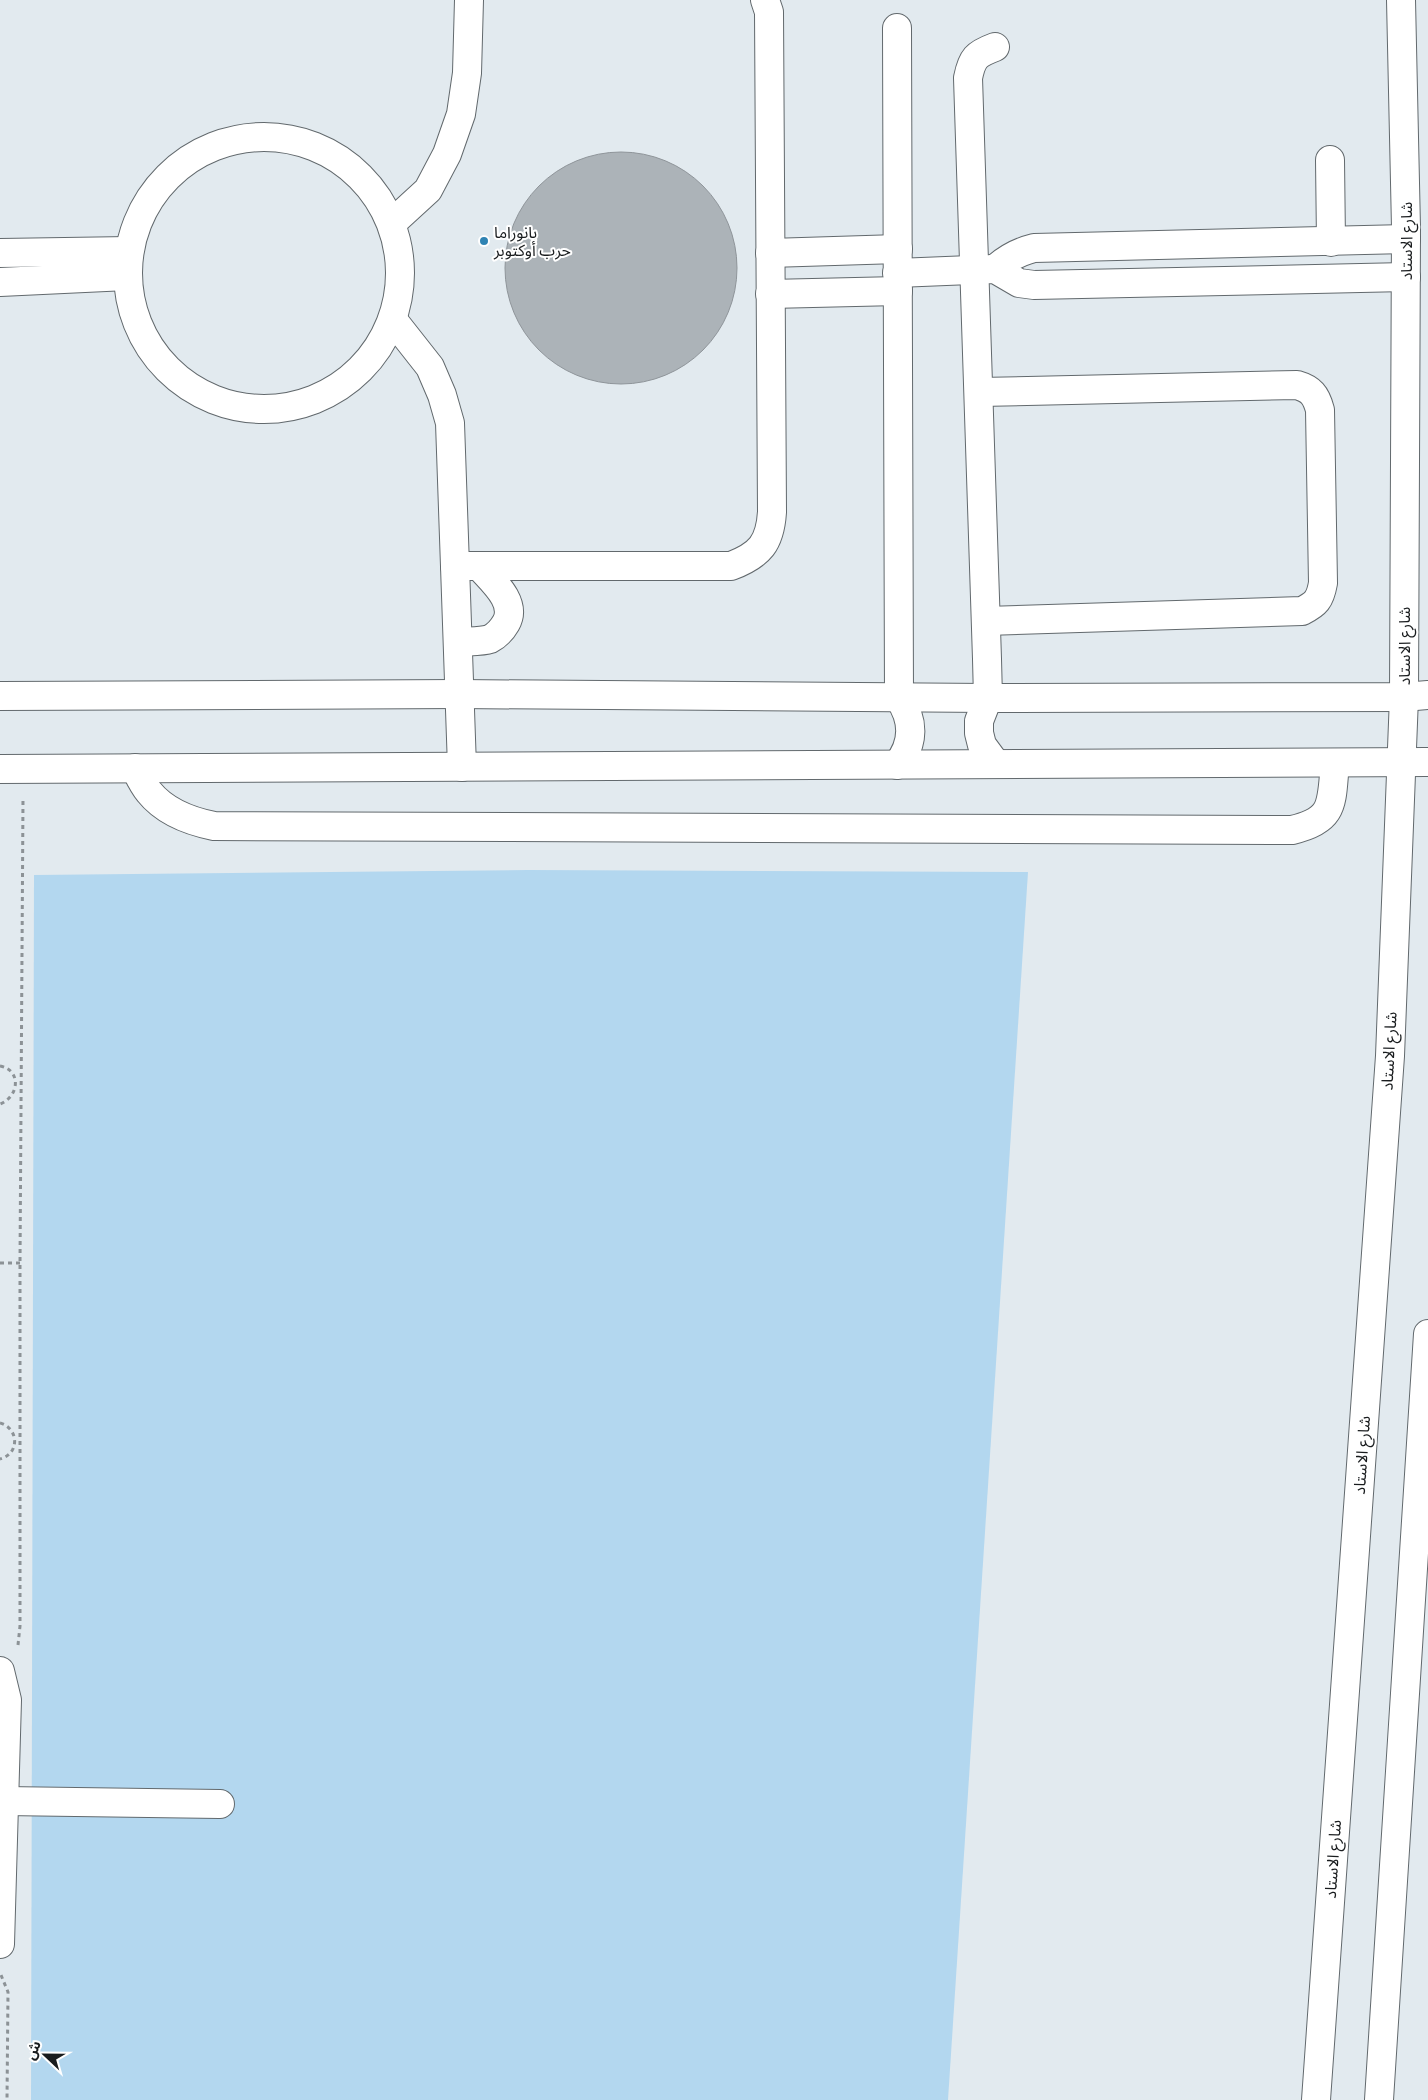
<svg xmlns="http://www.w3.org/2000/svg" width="1428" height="2100" viewBox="0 0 1428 2100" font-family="Cabin,'Noto Sans Arabic',sans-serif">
<rect width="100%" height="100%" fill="#e2eaef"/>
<path fill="#b3d7ef" d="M528,870l500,2 -80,1228h-917l3,-1225z"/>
<circle fill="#acb3b8" stroke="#8f959a" cx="621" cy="268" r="116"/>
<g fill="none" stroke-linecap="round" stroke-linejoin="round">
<g stroke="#62696d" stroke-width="30">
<g id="minor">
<path d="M897,28l2,670c15,22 16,45 -2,67"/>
<path d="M995,47c-19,7 -23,11 -27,31l19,581 1,39 -9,23v12l3,12 14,19"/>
<circle cx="264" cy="273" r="136"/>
<path d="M1330,160l1,82"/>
<path d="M392,223l36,-33 19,-36 14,-40 6,-41 2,-73"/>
<path d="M0,253l129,-2"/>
<path d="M770,253l128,-4"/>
<path d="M995,269c12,-11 23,-17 39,-21l372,-9"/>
<path d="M897,273l98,-4 24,14 15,2 372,-8"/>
<path d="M0,282l127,-6"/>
<path d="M770,294l128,-3"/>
<path d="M393,320l37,47 12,28 8,28 12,344"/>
<path d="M979,392l318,-7c14,4 19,10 23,25l3,173c-3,17 -7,21 -21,28l-316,10"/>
<path d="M455,566h276c29,-11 39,-23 41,-54l-3,-500 -4,-12"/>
<path d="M458,642c10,-1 23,0 32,-3 8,-4 12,-9 16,-16 12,-21 -15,-43 -27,-57"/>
<path d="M0,696l460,-2 528,4 416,-1 24,-2"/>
<path d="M135,768c4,8 8,17 14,24 16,20 40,29 65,34l1078,4c44,-10 39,-28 43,-67"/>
<path d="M0,769l1428,-7"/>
<path d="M0,1671l7,29 -7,244"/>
<path d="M4,1801l216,3"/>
<path d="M1316,2100l74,-1044 14,-359 2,-469 -5,-228"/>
<path d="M1379,2100l49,-766"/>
</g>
</g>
<g stroke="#8c9296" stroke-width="3" stroke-dasharray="4 4" stroke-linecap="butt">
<path d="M0,1066c22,4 19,31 0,38"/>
<path d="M0,1263h20"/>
<path d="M0,1423c19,5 20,31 0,36"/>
<path d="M18,1645l2,-19v-363l3,-464"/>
<path d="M1,1975l7,17 -1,108"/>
</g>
<use href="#minor" stroke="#fff" stroke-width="28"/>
</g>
<circle fill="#2f83b3" stroke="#fff" stroke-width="2" cx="484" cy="241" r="5"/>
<g text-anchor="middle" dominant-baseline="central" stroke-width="4" stroke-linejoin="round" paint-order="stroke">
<g font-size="16" fill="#191c1e" stroke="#fff" text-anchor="start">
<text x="494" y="232">بانوراما<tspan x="494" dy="18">حرب أوكتوبر</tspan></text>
</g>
<g font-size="16" fill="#191c1e" stroke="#fff">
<text transform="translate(1406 241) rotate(-90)">شارع الاستاد</text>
<text transform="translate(1404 646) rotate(-90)">شارع الاستاد</text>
<text transform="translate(1389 1051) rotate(-87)">شارع الاستاد</text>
<text transform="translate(1362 1455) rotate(-86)">شارع الاستاد</text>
<text transform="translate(1333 1859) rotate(-86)">شارع الاستاد</text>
</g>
</g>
<g transform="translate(45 2055) rotate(292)" stroke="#ffffff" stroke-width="4" paint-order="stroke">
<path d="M0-4L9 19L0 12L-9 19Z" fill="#191c1e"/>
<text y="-8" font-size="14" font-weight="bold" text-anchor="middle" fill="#191c1e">ش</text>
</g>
</svg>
